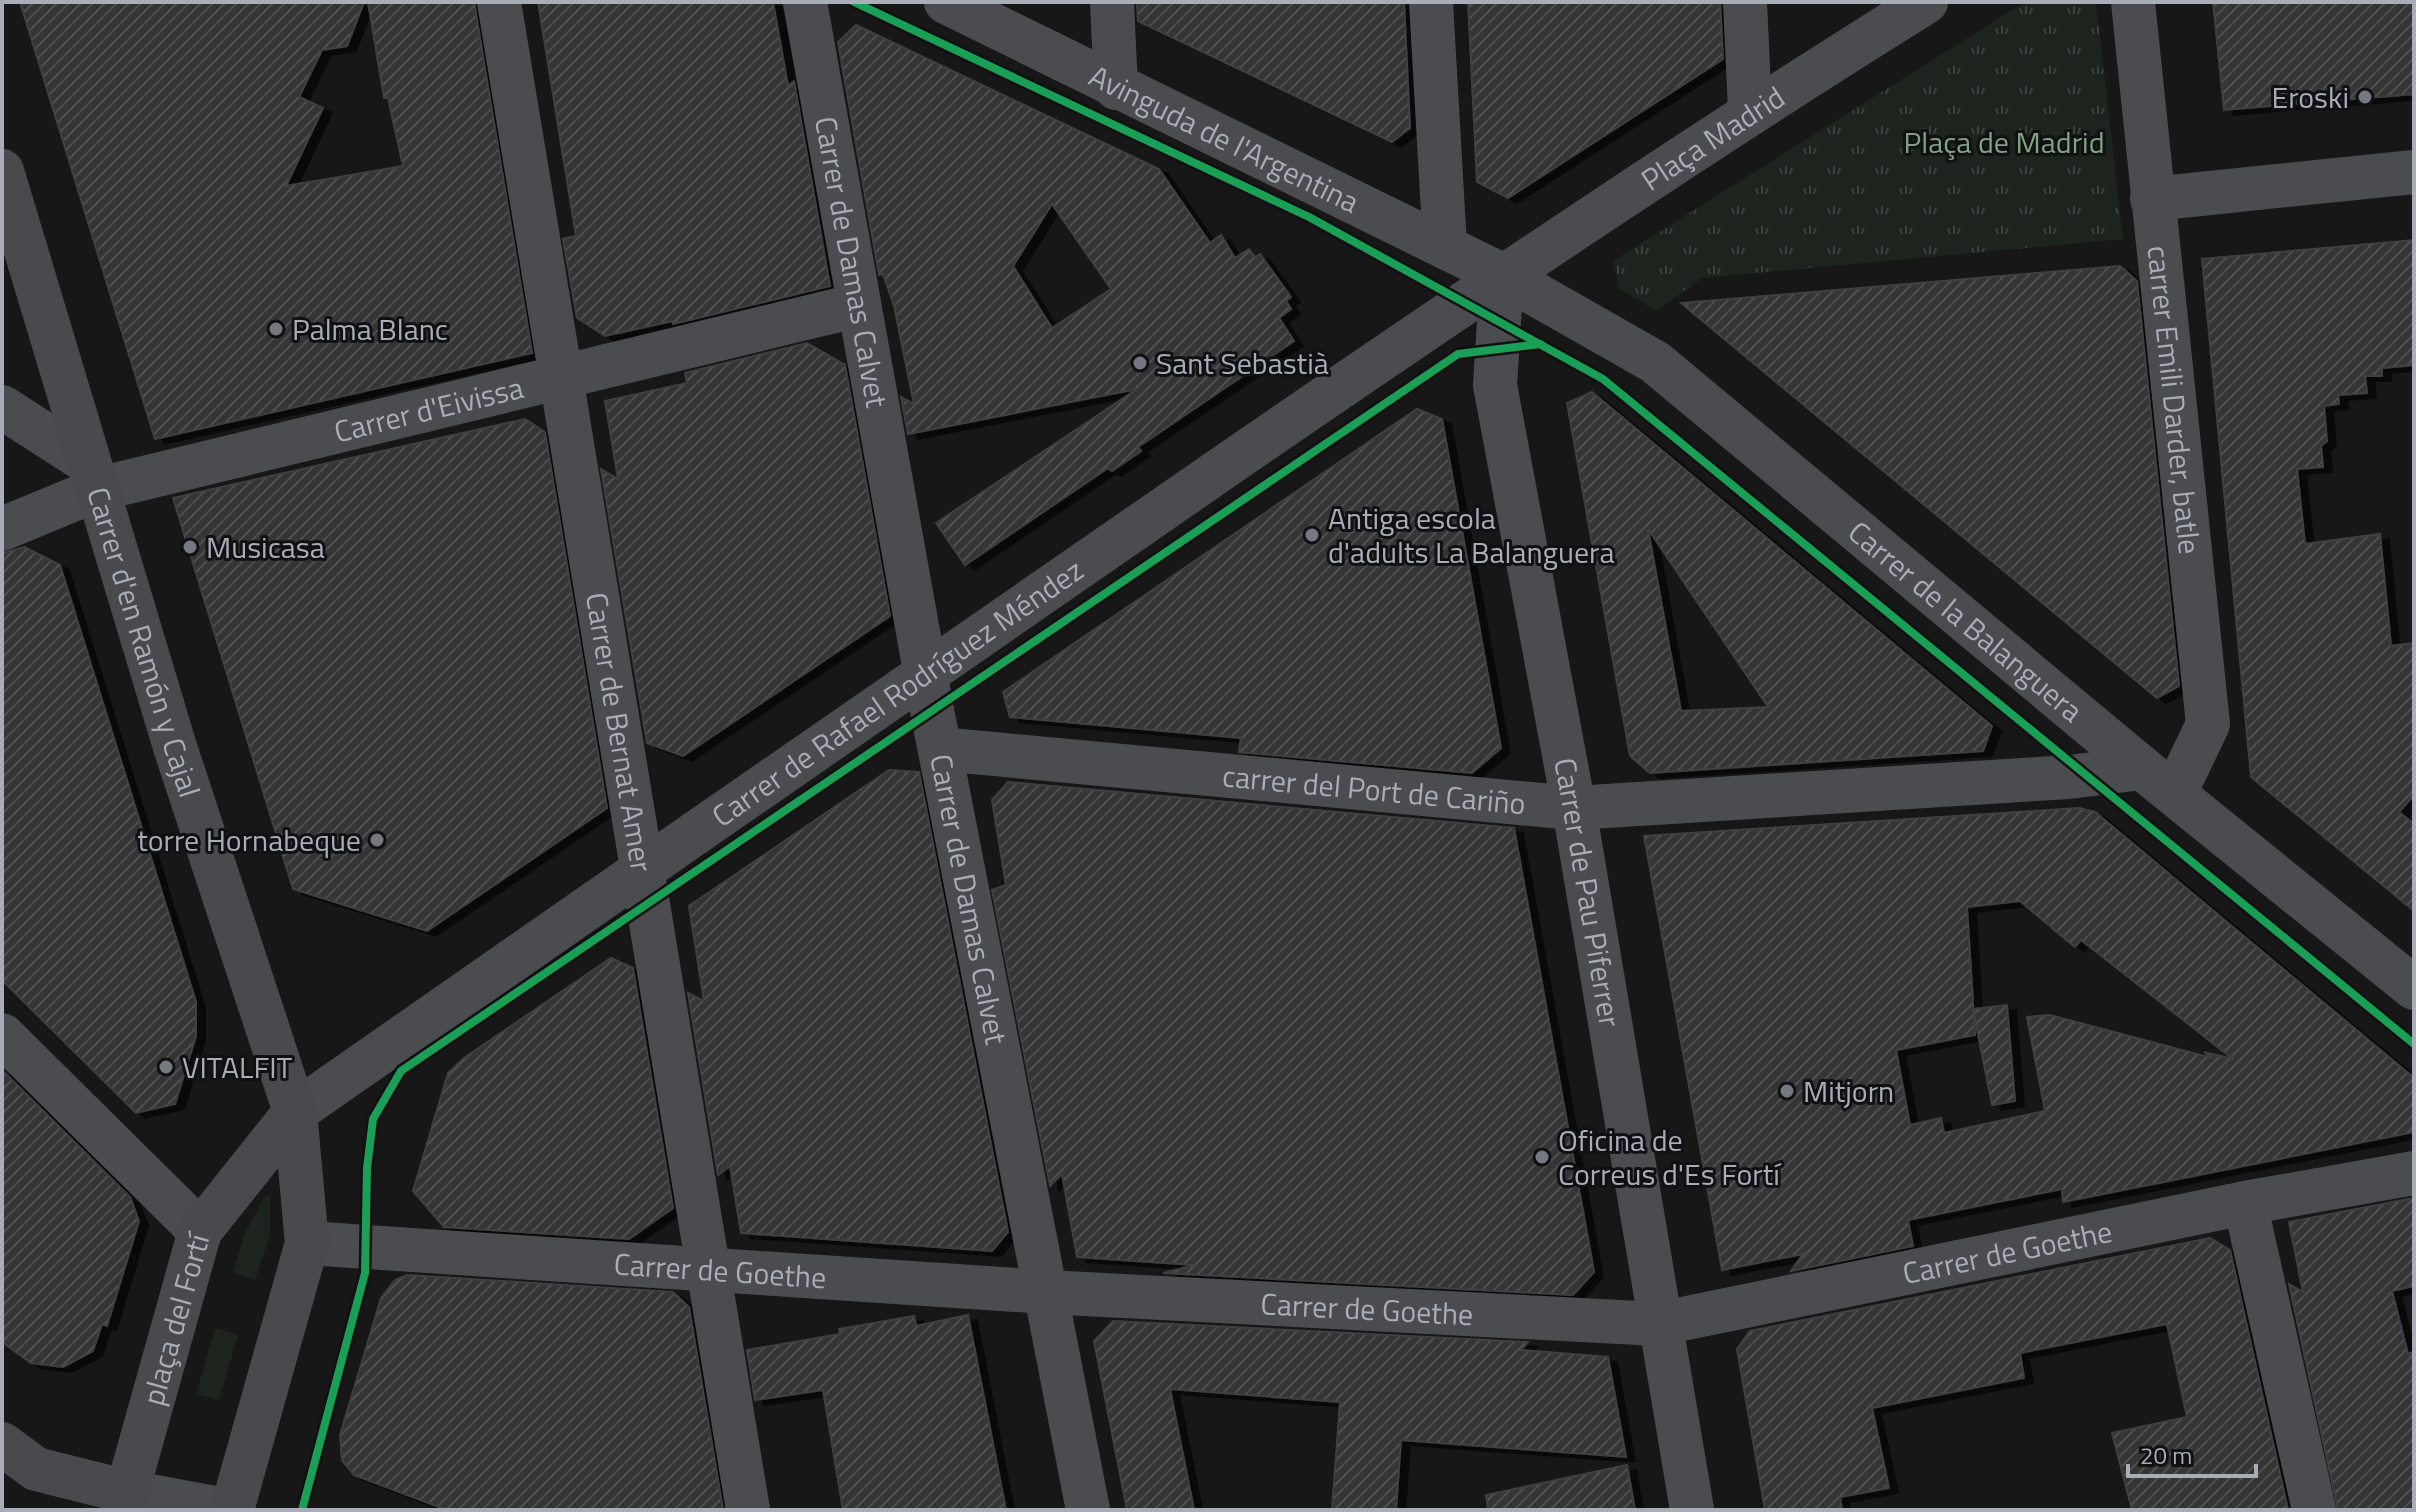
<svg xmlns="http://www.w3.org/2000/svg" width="2416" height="1512" viewBox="0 0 2416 1512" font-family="'Titillium Web',sans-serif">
<defs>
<pattern id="park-tufts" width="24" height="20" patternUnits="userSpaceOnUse" patternTransform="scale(2)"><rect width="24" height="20" fill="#1d241e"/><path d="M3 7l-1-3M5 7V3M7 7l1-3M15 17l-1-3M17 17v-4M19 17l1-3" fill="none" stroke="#3b413d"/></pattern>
<pattern id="building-hatch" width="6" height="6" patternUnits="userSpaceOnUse" patternTransform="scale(2)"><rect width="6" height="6" fill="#353536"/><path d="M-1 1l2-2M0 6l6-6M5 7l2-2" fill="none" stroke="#4f5051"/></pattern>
<filter id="shadow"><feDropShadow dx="9" dy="5" stdDeviation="0" flood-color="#0009"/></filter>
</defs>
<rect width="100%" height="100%" fill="#171717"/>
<g fill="#1d241e">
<path d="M270,1195v40l-15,45 -22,-8 11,-37 20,-37z"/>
<path d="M215,1328l23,7 -19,65 -23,-6z"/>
</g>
<path fill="url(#park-tufts)" d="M2025,2h71l27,237 -421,39 -46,33 -37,-23 -6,-27z"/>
<g fill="url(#building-hatch)" stroke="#3f4043" stroke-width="2" fill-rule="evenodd" filter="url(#shadow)">
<path d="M20,2h344l-17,44 -25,4 -23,47 24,11 -37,78 117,-20 -15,-68h-4l-16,-96h106l58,351 -377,86z"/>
<path d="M538,2h235l15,84 6,-5 36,205 -157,38v-3l-68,15 -28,-18 -14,-79 13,-3z"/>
<path d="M1137,2h267l6,126 -18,14 -254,-121z"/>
<path d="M1468,2h252l3,57 -215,139 -31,-16z"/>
<path d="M2213,2h201v92l-190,16z"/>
<path d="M856,25l303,144 51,74 11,-8 14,23 14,-9 6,8 5,-3 31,43 -5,4 5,8 -12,9 15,23 -156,106 3,4 -29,20 -4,-3 -143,97 -29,-42 201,-134 -229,45 -7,-37 13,7 -20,-98 -11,-32 -4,1 -41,-233zM1052,204l59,85 -59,39 -39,-62z"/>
<path d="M2414,240v125l-32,3v8h-17l2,17 -29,2 1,9 -15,2 3,35 -6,5 2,21 -26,2 8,75 75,-10 11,112 23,-3v152l-15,17 15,12v87l-163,-134 -49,-518z"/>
<path d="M2120,266l17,15 42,405 -22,12 -476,-395z"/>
<path d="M807,343l38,22 45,251 -207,140 -36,-13 -46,-274 17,10 -13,-78 82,-18 -2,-10z"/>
<path d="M1592,392l400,334 -9,25 -333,22 -20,-17 -63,-353zM1648,529l120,178 -87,4z"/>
<path d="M1417,409l25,10 59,329 -29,25 -233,-21 2,-14 -231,-21 -7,-25z"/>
<path d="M525,419l20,13 62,376 -180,123 -134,-42 -120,-391z"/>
<path d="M24,547l36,18 136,437v34l-21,68 -39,9 -134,-133v-427z"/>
<path d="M889,770l30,2 89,460 -16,19 -251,-18 -11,-67 -12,9 -30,-182 16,8 -15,-95z"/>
<path d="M1008,782l506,46 80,444 -21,23 -410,-22 32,-8 -118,-8 -15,-83 -12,12 -58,-296 14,-5 -14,-85z"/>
<path d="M2079,808l16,4 319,266v54l-351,70 -1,-13 -154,31 5,26 -122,25 12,-17 -81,16 -78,-434zM2020,901l55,46 6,-7 152,119 -29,-7 8,6 -162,-43 -23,2 18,94 -101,22 -3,-15 -31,7 -14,-75 79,-15 -8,-128z"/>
<path d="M611,958l22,10 40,240 -44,31 -185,-12 -31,-36 35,-118 16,-15z"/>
<path d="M2007,1005l8,96 -23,4 -19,-96z"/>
<path d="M2,1070l128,127 9,24 -32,105 -5,-2 -9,27 -30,16 -32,-4 -29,-21z"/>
<path d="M2414,1198v88l-22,5 16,63 6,-2v158h-76l-49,-226 14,8 -14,-70z"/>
<path d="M2210,1238l20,12 58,260h-156l-20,-77 75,-16 -20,-93 -147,29 4,25 -152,30 17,80 -49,9 2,13h-77l-28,-161 13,-18z"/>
<path d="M407,1275l266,17 16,15 34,203h-276l-93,-35 -12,-15 -2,-25 41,-137 14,-18z"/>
<path d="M968,1315l38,195h-163l-20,-120 -68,10 -8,-50 93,-16 -1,-5 75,-13 2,10z"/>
<path d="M1113,1321l415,21 -7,8 87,7 18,100 -225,-17 -5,70h-64l8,-108 -170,-13 24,121h-67l-33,-169z"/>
<path d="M1627,1465l8,45h-147l-2,-15z"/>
</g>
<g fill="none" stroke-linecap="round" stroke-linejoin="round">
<g stroke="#4b4c50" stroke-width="44">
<path id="s1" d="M499,2l249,1508"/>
<path id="s2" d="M805,2l127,708 156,800"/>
<path d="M1112,2l4,86"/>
<path d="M1431,2l14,245"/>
<path d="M1745,2l5,109"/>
<path id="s3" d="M2133,2l75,722 -33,69"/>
<path id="s4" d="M1502,275l-7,110 79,423 118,702"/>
<path d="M2,407l87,56"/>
<path id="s5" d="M2,529l97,-40 760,-184"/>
<path id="s6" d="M940,749l634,59 495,-31 73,-9"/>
<path d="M2,1035l198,196"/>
<path d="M2245,1203l69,307"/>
<path id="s7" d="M307,1243l739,49 612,32 587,-121 169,-30"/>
</g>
<g stroke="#4b4c50" stroke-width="44">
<path id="s8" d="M946,2l556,273 153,87 487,406 272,220"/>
<path d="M2152,199l262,-27"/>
<path id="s9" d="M295,1112c315,-219 628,-439 945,-656 226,-155 453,-309 686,-454"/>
<path d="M128,1492l97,18"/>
</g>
<g stroke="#4a4a4e" stroke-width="44">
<path id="s10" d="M2,171l173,576 120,365 12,131 -75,267"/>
<path d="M2,1444l34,25 92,23"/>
<path id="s11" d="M122,1510l78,-279 95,-119"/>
</g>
<g stroke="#111113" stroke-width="13">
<g id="cycleway">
<path d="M854,2l455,215 294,162 811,665"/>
<path d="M302,1510l63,-237 2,-105 6,-49 28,-48 1057,-717 82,-10"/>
</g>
</g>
<use href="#cycleway" stroke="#1a9f57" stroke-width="8"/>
</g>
<g fill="#757880" stroke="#111113" stroke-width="3">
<circle cx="2365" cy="97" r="8"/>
<circle cx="276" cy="329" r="8"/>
<circle cx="1140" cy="363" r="8"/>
<circle cx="1312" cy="535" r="8"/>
<circle cx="190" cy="547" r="8"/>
<circle cx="377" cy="840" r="8"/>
<circle cx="166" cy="1067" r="8"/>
<circle cx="1787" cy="1091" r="8"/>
<circle cx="1542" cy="1157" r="8"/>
</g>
<g text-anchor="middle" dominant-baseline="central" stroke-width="6" stroke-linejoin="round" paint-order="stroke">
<g font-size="30" fill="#a8adb8" stroke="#111113" text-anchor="start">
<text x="2349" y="97" text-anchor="end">Eroski</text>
<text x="292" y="329">Palma Blanc</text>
<text x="1156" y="363">Sant Sebastià</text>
<text x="1328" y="518">Antiga escola<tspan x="1328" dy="34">d'adults La Balanguera</tspan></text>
<text x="206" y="547">Musicasa</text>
<text x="361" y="840" text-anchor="end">torre Hornabeque</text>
<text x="182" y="1067">VITALFIT</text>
<text x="1803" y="1091">Mitjorn</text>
<text x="1558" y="1140">Oficina de<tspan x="1558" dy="34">Correus d'Es Fortí</tspan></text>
</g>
<g font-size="30" fill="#a8adb8" stroke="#111113">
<text stroke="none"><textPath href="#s9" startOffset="1720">Plaça Madrid</textPath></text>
<text stroke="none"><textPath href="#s8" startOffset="310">Avinguda de l'Argentina</textPath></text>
<text stroke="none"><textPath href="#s2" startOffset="264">Carrer de Damas Calvet</textPath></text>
<text stroke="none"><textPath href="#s3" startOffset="400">carrer Emili Darder, batle</textPath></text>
<text stroke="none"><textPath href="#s5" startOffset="444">Carrer d'Eivissa</textPath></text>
<text stroke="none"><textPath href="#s8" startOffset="1200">Carrer de la Balanguera</textPath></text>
<text stroke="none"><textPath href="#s10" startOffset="492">Carrer d'en Ramón y Cajal</textPath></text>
<text stroke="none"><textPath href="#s9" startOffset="734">Carrer de Rafael Rodríguez Méndez</textPath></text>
<text stroke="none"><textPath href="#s1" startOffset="740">Carrer de Bernat Amer</textPath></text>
<text stroke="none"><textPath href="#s6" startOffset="436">carrer del Port de Cariño</textPath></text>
<text stroke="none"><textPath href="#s4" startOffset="626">Carrer de Pau Piferrer</textPath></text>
<text stroke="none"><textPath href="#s2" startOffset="912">Carrer de Damas Calvet</textPath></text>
<text stroke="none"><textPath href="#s7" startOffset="1710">Carrer de Goethe</textPath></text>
<text stroke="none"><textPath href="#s7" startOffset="414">Carrer de Goethe</textPath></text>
<text stroke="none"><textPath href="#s7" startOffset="1062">Carrer de Goethe</textPath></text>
<text stroke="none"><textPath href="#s11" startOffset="198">plaça del Fortí</textPath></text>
</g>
<g font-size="30" fill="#7fa381" stroke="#111113">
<text x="2004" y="142">Plaça de Madrid</text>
</g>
</g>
<rect width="2416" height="1512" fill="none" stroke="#a8adb8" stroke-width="8"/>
<path d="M2128 1464v12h128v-12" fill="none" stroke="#a8adb8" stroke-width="4"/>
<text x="2140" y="1464" font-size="24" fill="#a8adb8" stroke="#111113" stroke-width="6" paint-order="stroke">20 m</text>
</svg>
